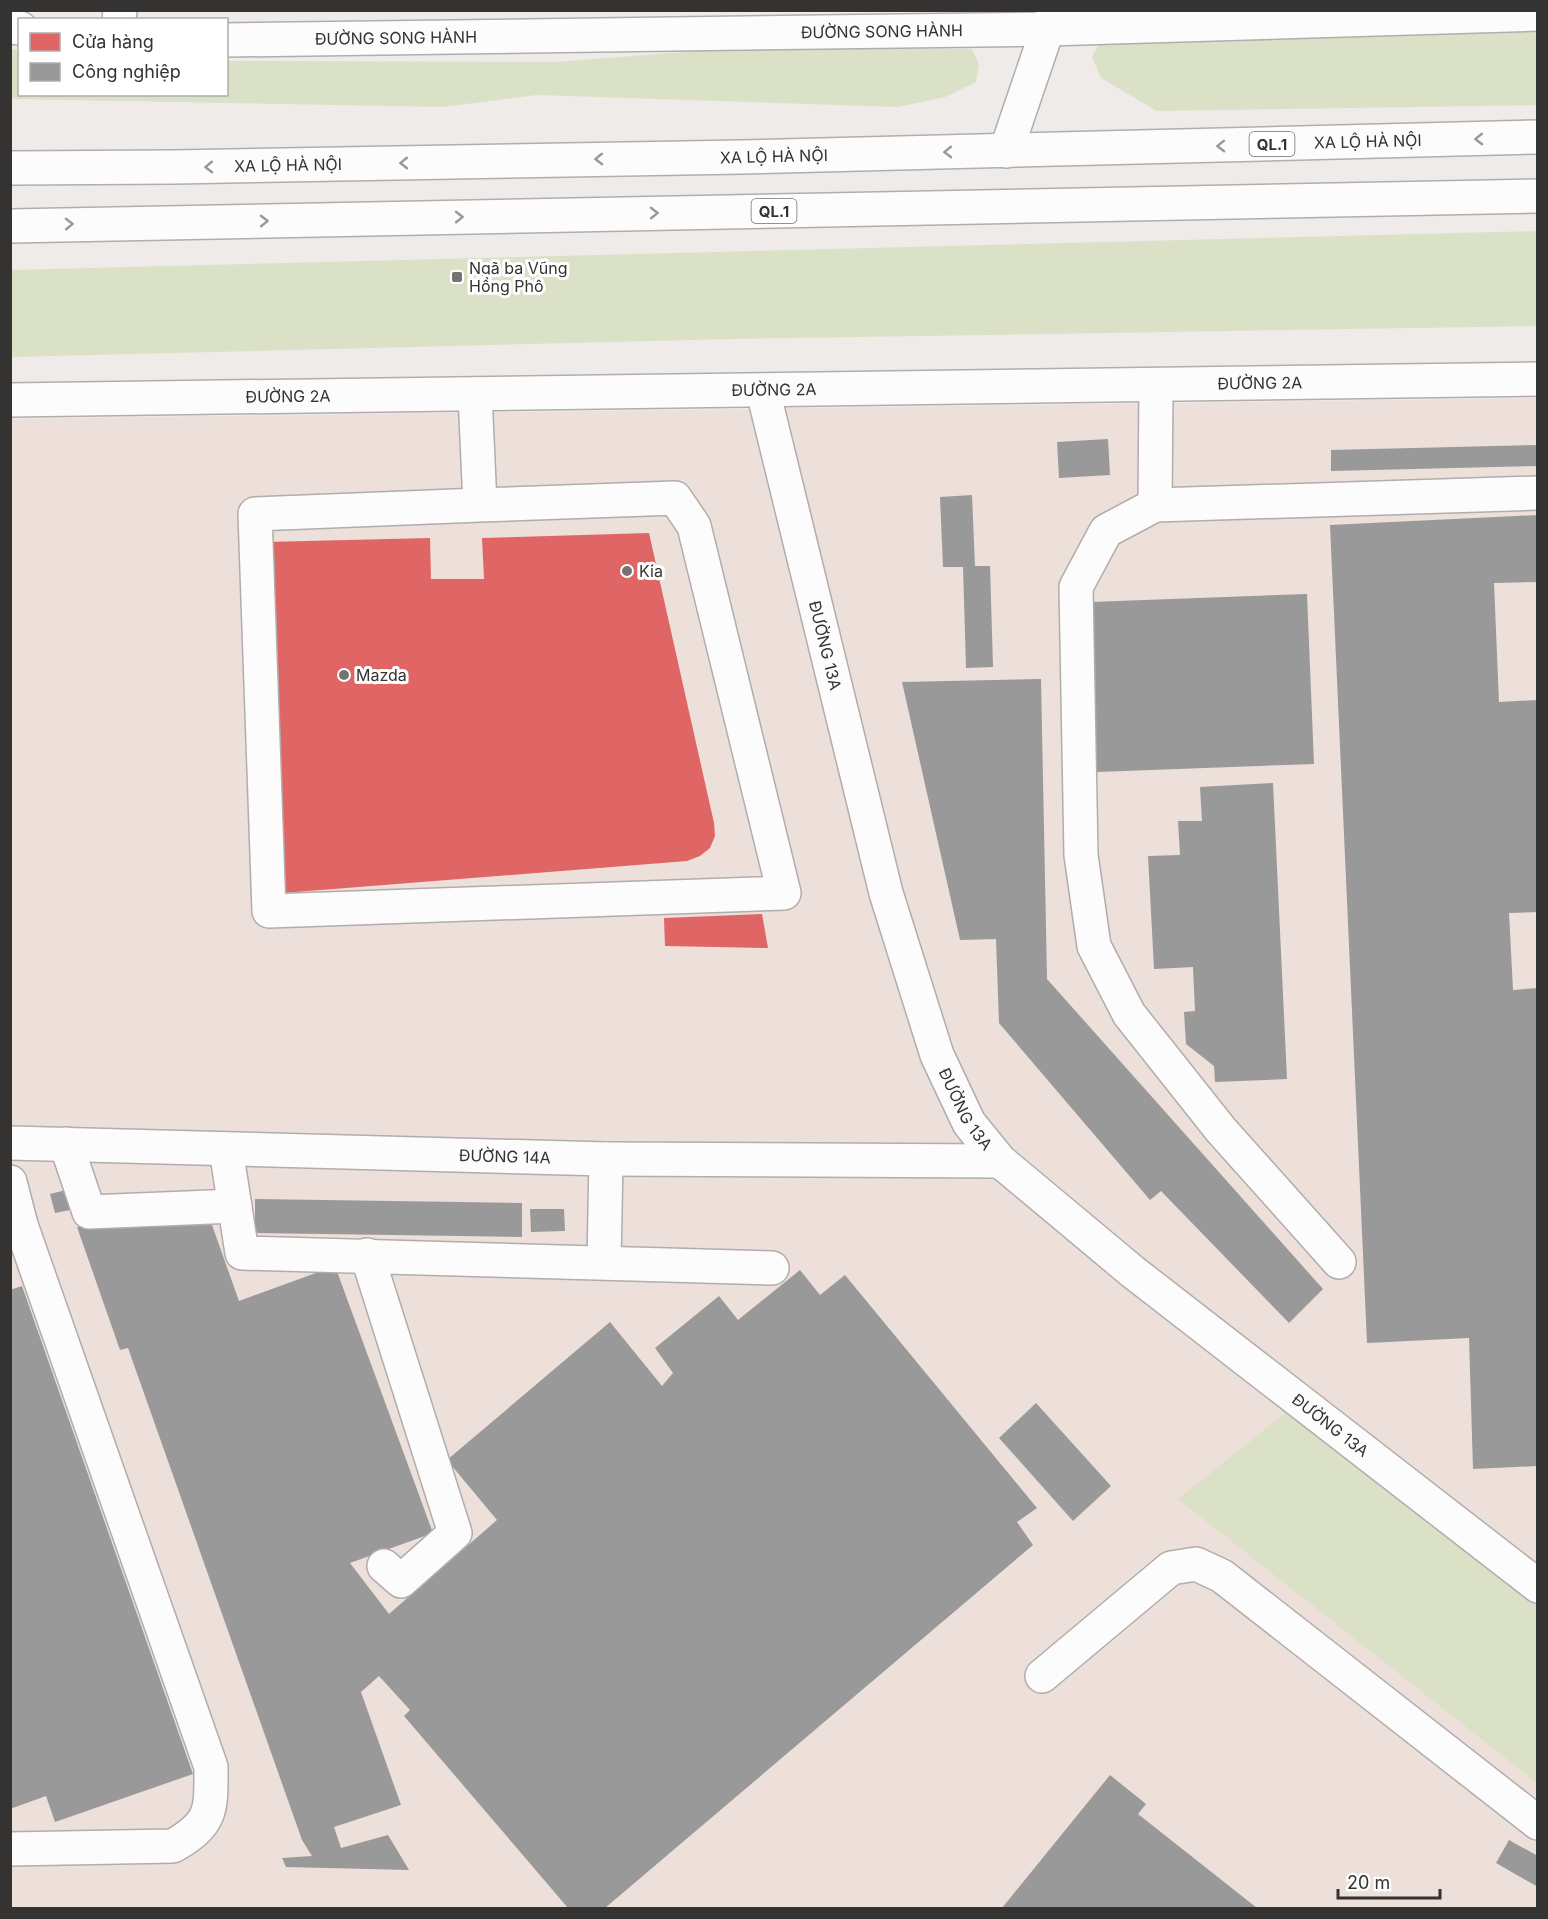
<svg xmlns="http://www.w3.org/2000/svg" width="1548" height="1919" viewBox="0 0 1548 1919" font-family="Inter,sans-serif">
<rect width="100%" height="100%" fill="#efebe9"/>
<path fill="#eddfd9" d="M1537,398v1510h-1526l-1,-1489z"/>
<g fill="#dbe1c6">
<path d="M1537,23v82l-380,6 -56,-33 -9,-21 11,-21z"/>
<path d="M746,47l226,2 7,15 -3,18 -31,15 -47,10 -361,-12 -95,12 -431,-8v-50l8,1 1,44h206l1,-33 330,1z"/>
<path d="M1537,231v95l-805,13 -721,18v-87z"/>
<path d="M1294,1406l243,188v189l-359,-284z"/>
</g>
<g fill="#e06666">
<path d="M649,533l65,290 1,13 -5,12 -10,8 -13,5 -404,32 -18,-351 165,-4 1,41h53l-2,-41z"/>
<path d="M762,914l6,34 -103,-2 -1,-28z"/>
</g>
<g fill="#999">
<path d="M1108,439l2,36 -51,3 -2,-36z"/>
<path d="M1538,445v21l-207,5v-21z"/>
<path d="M972,495l3,71h15l3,101 -27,1 -3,-101h-20l-3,-70z"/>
<path d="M1538,515v67l-44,1 5,119 39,-2v212l-29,1 4,77 25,-2v478l-65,3 -4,-131 -102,5 -37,-818z"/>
<path d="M1307,594l7,170 -217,8 -6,-170z"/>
<path d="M1041,679l6,300 276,310 -34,34 -128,-132 -11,9 -151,-177 -3,-84 -36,1 -58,-258z"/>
<path d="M1273,783l14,296 -72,3 -1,-16 -28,-22 -2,-32 11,-1 -2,-44 -39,2 -6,-113 32,-1 -2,-34h24l-2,-34z"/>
<path d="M70,1189l5,20 -20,4 -5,-19z"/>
<path d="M255,1199l267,4v34l-267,-4z"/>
<path d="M530,1209h34l1,22 -34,1z"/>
<path d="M212,1225l27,76 96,-35 98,267 -83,30 39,51 108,-94 -50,-60 163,-138 52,64 11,-13 -18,-25 64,-52 19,24 62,-50 20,25 25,-20 192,233 -20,14 16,23 -428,363h-37l-164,-192 6,-6 -31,-34 -18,16 40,113 -67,22 7,21 47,-13 21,35 -123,-3 -4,-9 30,-2 -10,-16 -174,-492 -8,2 -43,-123z"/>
<path d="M22,1286l171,488 -138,48 -9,-26 -36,13v-519z"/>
<path d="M1036,1403l75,83 -38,35 -74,-83z"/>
<path d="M1110,1775l36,29 -8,10 119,94h-255z"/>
<path d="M1509,1840l29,16v31l-42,-24z"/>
</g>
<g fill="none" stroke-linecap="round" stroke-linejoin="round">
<g stroke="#b0adac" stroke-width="36">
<g id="minor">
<path d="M119,20l1,-10"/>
<path d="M10,27l10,1"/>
<path id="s1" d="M226,40l822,-11 490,-15"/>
<path d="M1006,151l48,-141"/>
<path d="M1156,385l-1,120 -49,26 -30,56 5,268 13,91 35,68 92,116 118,132"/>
<path id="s2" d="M763,391l123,502 51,162 32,68 31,38 133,111 405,314"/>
<path d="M475,394l5,111 195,-7 19,28 90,367 -515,18 -14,-397 225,-9"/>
<path id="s3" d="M10,400l1528,-21"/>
<path d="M1155,505l383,-12"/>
<path id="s4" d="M10,1143l596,16 394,2"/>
<path d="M66,1144l23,68 146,-6"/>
<path d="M226,1149l16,104 530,15"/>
<path d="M10,1182l11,43 -11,3"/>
<path d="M367,1255l88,278 -54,48 -17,-15"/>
<path d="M604,1262l2,-103"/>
<path d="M1042,1676l129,-108 25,-4 26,12 316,247"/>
<path d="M10,1849l163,-3c40,-23 38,-36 38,-79l-190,-542"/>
</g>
</g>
<g stroke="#b0adac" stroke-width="36">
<g id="highway">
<path id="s5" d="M10,168l164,-1 568,-10 796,-20"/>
<path d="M10,226l1528,-30"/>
</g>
</g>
<use href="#minor" stroke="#fdfcfc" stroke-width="33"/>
<use href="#highway" stroke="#fdfcfc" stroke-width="33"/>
</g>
<defs><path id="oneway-chevron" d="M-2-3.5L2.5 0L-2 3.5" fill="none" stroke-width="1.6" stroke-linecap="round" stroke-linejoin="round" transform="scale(1.5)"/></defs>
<g stroke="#999897">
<use href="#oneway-chevron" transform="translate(1479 139) rotate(179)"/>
<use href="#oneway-chevron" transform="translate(1221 146) rotate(179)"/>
<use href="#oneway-chevron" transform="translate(948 152) rotate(179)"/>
<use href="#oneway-chevron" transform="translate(599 159) rotate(179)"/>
<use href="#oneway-chevron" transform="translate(404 163) rotate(179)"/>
<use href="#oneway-chevron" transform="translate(209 167) rotate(179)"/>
<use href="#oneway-chevron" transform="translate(654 213) rotate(-1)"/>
<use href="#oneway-chevron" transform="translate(459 217) rotate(-1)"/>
<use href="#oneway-chevron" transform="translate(264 221) rotate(-1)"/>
<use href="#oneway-chevron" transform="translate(69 224) rotate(-1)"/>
</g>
<g fill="#767372" stroke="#fff" stroke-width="2">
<rect x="451" y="271" width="12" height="12" rx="3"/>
<circle cx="627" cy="571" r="6"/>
<circle cx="344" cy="675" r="6"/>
</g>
<g text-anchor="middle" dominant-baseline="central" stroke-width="6" stroke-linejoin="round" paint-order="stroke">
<g fill="#fff" stroke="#727070" stroke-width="1.5">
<rect x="1249.5" y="132" width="45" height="24" rx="4.5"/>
<rect x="751.5" y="199" width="45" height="24" rx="4.5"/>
</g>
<g font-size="15" font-weight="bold" fill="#353332">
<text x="1272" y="144">QL.1</text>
<text x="774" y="211">QL.1</text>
</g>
<g font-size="16" fill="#353332" stroke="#fff">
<text stroke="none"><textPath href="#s1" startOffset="656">ĐƯỜNG SONG HÀNH</textPath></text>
<text stroke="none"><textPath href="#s1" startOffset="170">ĐƯỜNG SONG HÀNH</textPath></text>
<text stroke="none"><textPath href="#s5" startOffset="1358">XA LỘ HÀ NỘI</textPath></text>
<text stroke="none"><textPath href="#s5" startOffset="764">XA LỘ HÀ NỘI</textPath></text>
<text stroke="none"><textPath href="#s5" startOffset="278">XA LỘ HÀ NỘI</textPath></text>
<text stroke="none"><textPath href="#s3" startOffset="1250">ĐƯỜNG 2A</textPath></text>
<text stroke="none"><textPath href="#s3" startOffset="764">ĐƯỜNG 2A</textPath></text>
<text stroke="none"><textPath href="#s3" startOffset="278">ĐƯỜNG 2A</textPath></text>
<text stroke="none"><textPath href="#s2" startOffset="262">ĐƯỜNG 13A</textPath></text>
<text stroke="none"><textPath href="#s2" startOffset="748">ĐƯỜNG 13A</textPath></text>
<text stroke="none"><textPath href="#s4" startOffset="495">ĐƯỜNG 14A</textPath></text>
<text stroke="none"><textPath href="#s2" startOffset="1234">ĐƯỜNG 13A</textPath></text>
</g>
<g font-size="16" fill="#353332" stroke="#fff" text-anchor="start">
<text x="469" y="268">Ngã ba Vũng<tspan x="469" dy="18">Hồng Phô</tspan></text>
<text x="639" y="571">Kia</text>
<text x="356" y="675">Mazda</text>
</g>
</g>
<rect width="1548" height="1919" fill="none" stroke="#353332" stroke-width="24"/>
<rect x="18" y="18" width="210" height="78" fill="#ffffff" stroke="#aeadad" stroke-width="1.5"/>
<rect x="30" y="33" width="30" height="18" fill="#e06666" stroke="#aeadad" stroke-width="1.5"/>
<text x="72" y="48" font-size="18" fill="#353332">Cửa hàng</text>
<rect x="30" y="63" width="30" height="18" fill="#999999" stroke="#aeadad" stroke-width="1.5"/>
<text x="72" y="78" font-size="18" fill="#353332">Công nghiệp</text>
<path d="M1338 1889v9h102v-9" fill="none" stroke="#353332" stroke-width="3"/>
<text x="1347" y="1889" font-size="18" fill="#353332" stroke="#ffffff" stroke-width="4.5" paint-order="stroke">20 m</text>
</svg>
